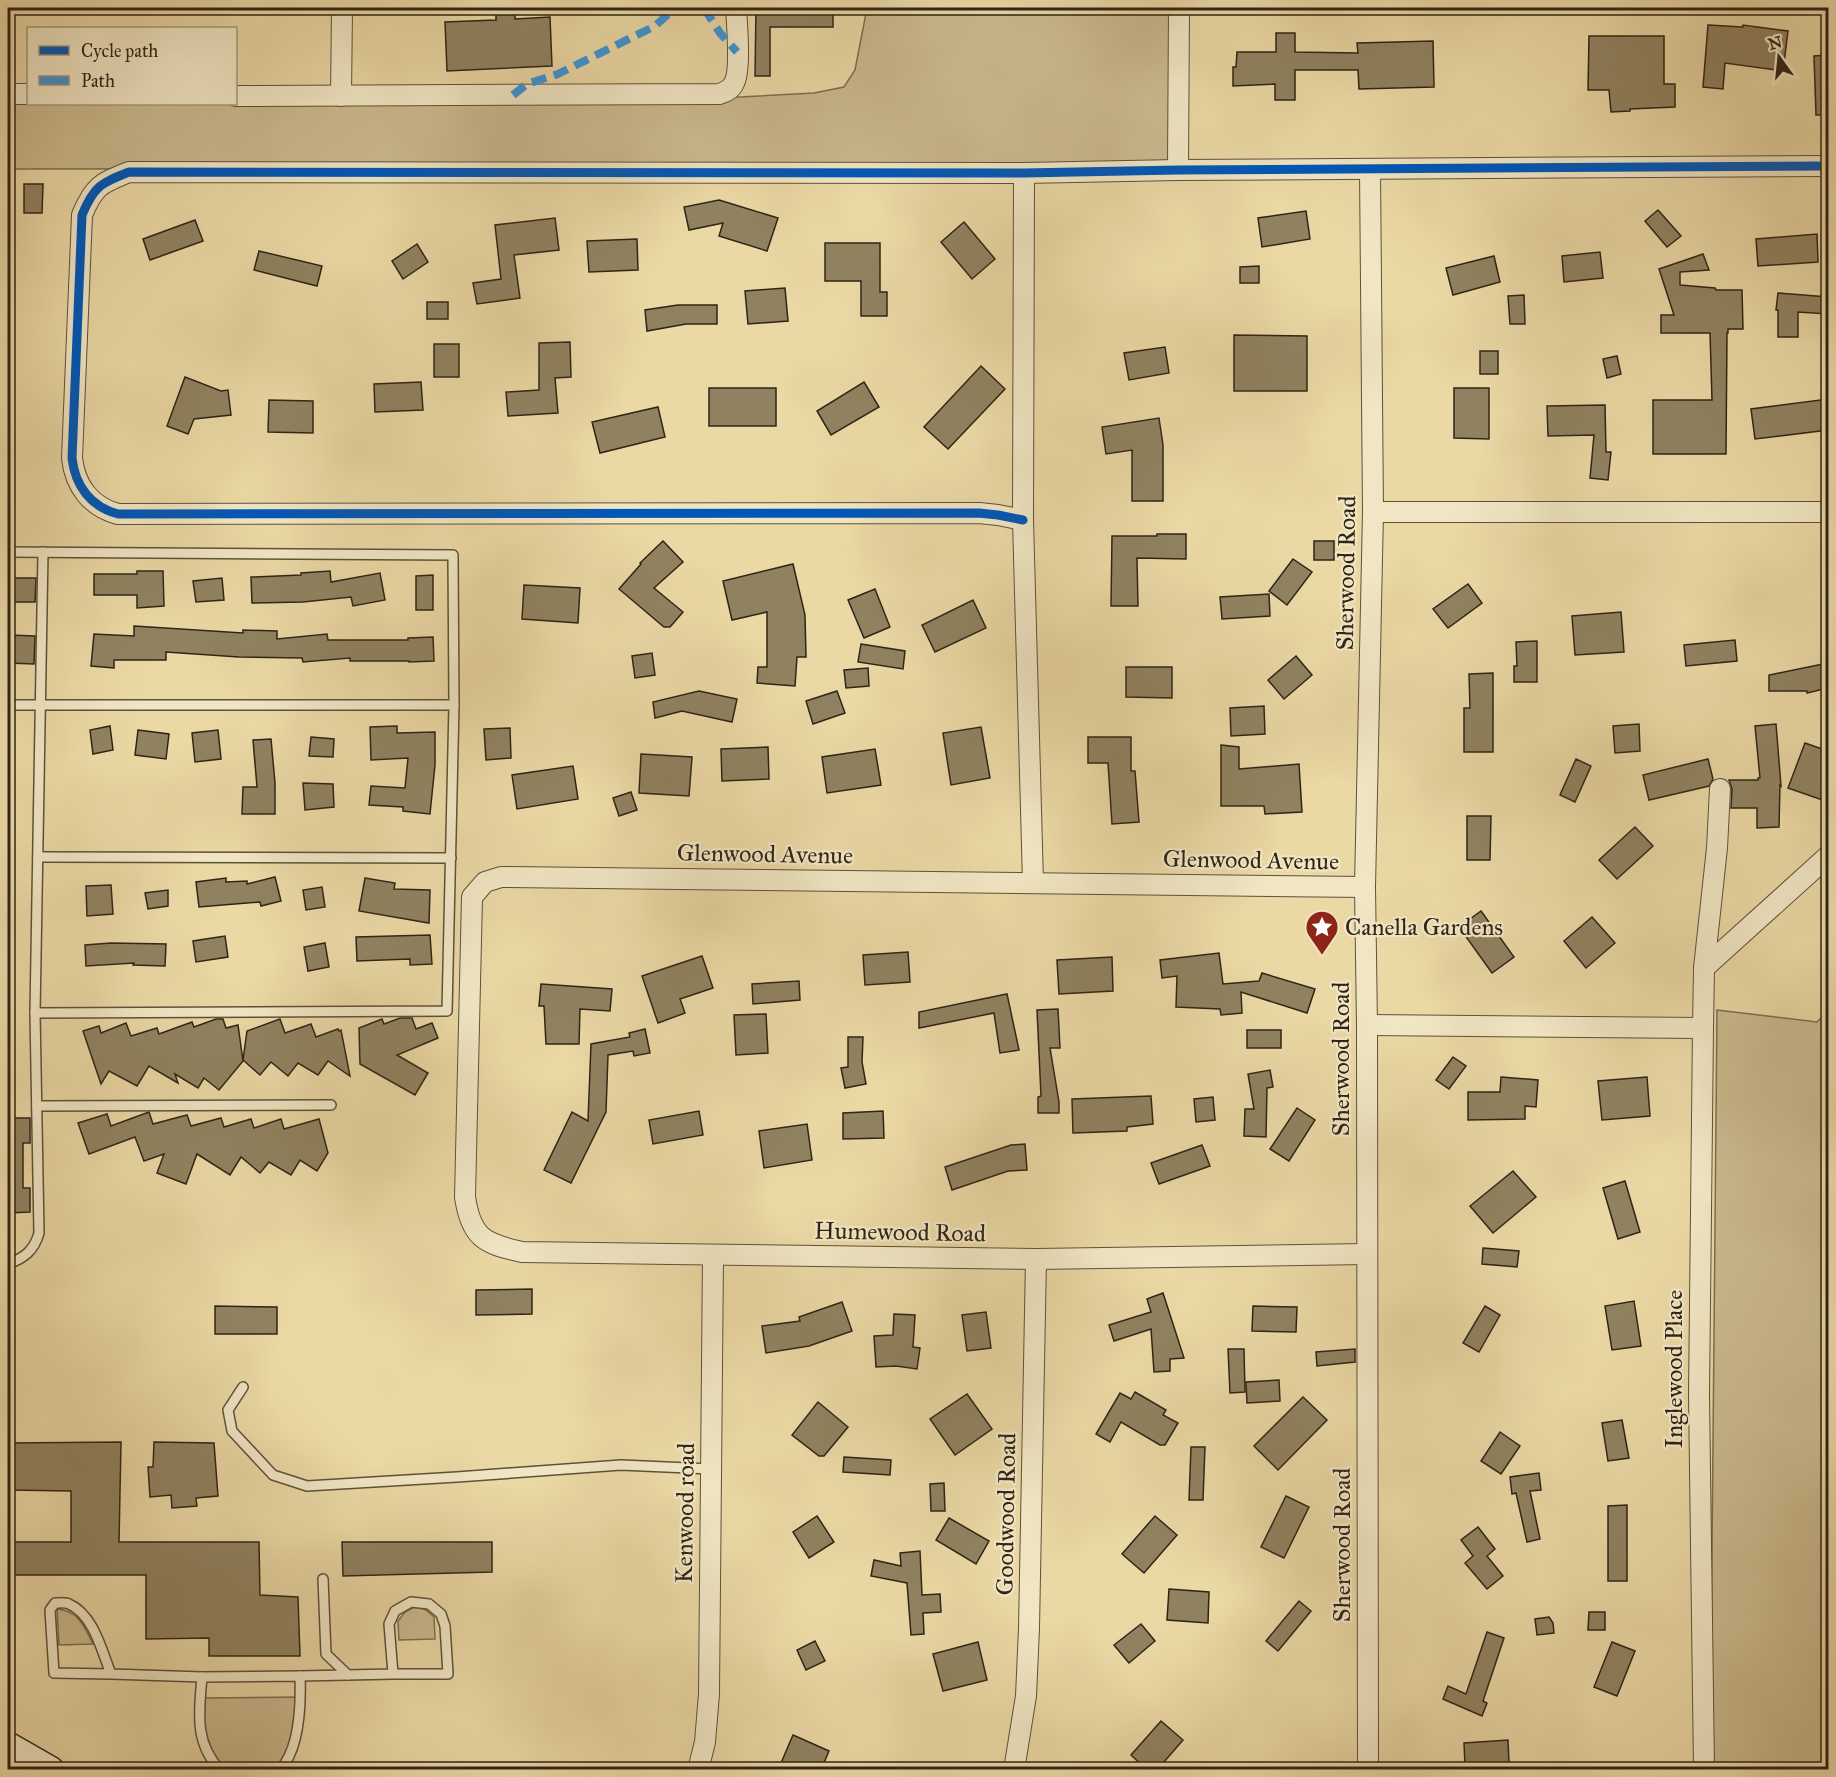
<svg xmlns="http://www.w3.org/2000/svg" width="1836" height="1777" viewBox="0 0 1836 1777" font-family="'IM FELL Great Primer',serif">
<rect width="100%" height="100%" fill="#ead8a5"/>
<filter id="stains"><feTurbulence type="fractalNoise" baseFrequency=".00333" numOctaves="4"/><feColorMatrix values="0 0 0 0 .2 0 0 0 0 .09 0 0 0 0 .02 0 0 0 .5 -.17"/></filter>
<radialGradient id="worn" r=".72"><stop offset=".6" stop-color="#630" stop-opacity="0"/><stop offset="1" stop-color="#630" stop-opacity=".3"/></radialGradient>
<g fill="#cab98d" stroke="#7c6e52" stroke-width="1.5">
<path d="M867,8h305l-2,155 -355,5 -807,1v-69l20,4h208l484,-6 94,-5 30,-6 11,-17z"/>
<path d="M1717,1010l100,12 11,-11v758l-118,1z"/>
<path d="M416,1606l10,4 8,7 1,22 -36,1 -1,-19 7,-9z"/>
<path d="M57,1609c22,2 27,17 36,35l-34,1z"/>
<path d="M301,1697l-5,37 -16,35h-60l-19,-31 -1,-40z"/>
</g>
<g fill="#908260" stroke="#2f2416" stroke-width="1.5">
<path d="M496,8h19v11l35,-2 2,49 -105,5 -2,-49 51,-2z"/>
<path d="M756,8l77,1v18h-63v49h-15z"/>
<path d="M1708,25l35,2v-2l45,6 -5,40 -58,-8 -2,26 -20,-2z"/>
<path d="M1276,33h19v19l63,1 -1,-10 76,-2 1,46 -75,2 -1,-19h-63v30h-20v-16l-42,2v-19h3l1,-15h39z"/>
<path d="M1589,36h75v48h11v23l-45,2v2l-19,1 -2,-22h-21z"/>
<path d="M1828,55v60h-12l-2,-59z"/>
<path d="M24,184h19l-1,29h-18z"/>
<path d="M719,200l59,18 -11,33 -48,-15 4,-13 -34,7 -5,-23z"/>
<path d="M1658,210l23,26 -14,11 -22,-26z"/>
<path d="M1306,211l4,28 -48,8 -4,-29z"/>
<path d="M555,218l4,32 -45,5 6,43 -43,6 -4,-21 28,-4 -6,-54z"/>
<path d="M195,220l8,21 -53,19 -7,-21z"/>
<path d="M964,222l31,37 -23,20 -31,-37z"/>
<path d="M1817,234l1,28 -60,4 -2,-27z"/>
<path d="M637,239l1,31 -49,2 -2,-31z"/>
<path d="M825,243h55v49h7v24h-26v-35h-36z"/>
<path d="M417,244l11,18 -25,17 -11,-18z"/>
<path d="M259,251l63,15 -5,20 -63,-16z"/>
<path d="M1600,252l3,26 -39,4 -2,-26z"/>
<path d="M1703,254l6,16 -29,2v13l35,3 1,2h26l1,39h-15v4h-1l-1,121h-73v-54h59l-2,-67h-49v-18h13l-15,-46z"/>
<path d="M1494,256l6,26 -47,13 -7,-27z"/>
<path d="M1259,266v17h-19v-16z"/>
<path d="M785,288l3,33 -40,3 -3,-33z"/>
<path d="M1778,293l50,4v17l-30,-2v25h-20v-27h-2z"/>
<path d="M1524,295l1,29h-15l-2,-28z"/>
<rect x="427" y="302" width="21" height="17"/>
<path d="M678,305h39v19h-31l-39,7 -2,-21z"/>
<path d="M1234,335l73,1v55h-73z"/>
<path d="M570,342l1,35 -16,1 3,35 -50,3 -2,-24 33,-2v-47z"/>
<rect x="434" y="344" width="25" height="33"/>
<path d="M1165,347l4,26 -40,7 -5,-27z"/>
<rect x="1480" y="351" width="18" height="23"/>
<path d="M1617,356l4,18 -14,4 -4,-19z"/>
<path d="M981,366l24,23 -57,60 -24,-22z"/>
<path d="M185,377l36,14 7,-1 3,25 -37,4 -6,15 -21,-8z"/>
<path d="M421,382l2,28 -48,2 -1,-28z"/>
<path d="M864,382l15,25 -48,28 -14,-24z"/>
<rect x="709" y="388" width="67" height="38"/>
<path d="M1454,388h35v51l-35,-1z"/>
<path d="M1828,399v31l-73,9 -4,-30z"/>
<path d="M269,400l44,1v32l-45,-1z"/>
<path d="M1605,405l1,47h5l-3,28 -18,-2 4,-43 -46,1 -1,-30z"/>
<path d="M658,407l7,30 -65,16 -8,-31z"/>
<path d="M1159,418l4,27v56h-31v-51l-26,4 -4,-27z"/>
<path d="M1157,534h29v25l-49,-1 1,48h-27l1,-70h45z"/>
<path d="M663,541l20,21 -29,26 29,24 -13,15h-6l-45,-38 22,-25 -1,-1z"/>
<rect x="1314" y="541" width="20" height="19"/>
<path d="M1293,559l19,13 -25,33 -18,-14z"/>
<path d="M793,564l12,51 1,42h-9l-2,29 -38,-3 1,-16h9v-55l-35,8 -9,-39z"/>
<path d="M137,571h26l1,35 -27,2v-13h-43v-21h43z"/>
<path d="M330,571l1,11 49,-9 5,27 -32,6 -2,-9 -48,5 -51,1 -1,-26 50,-2v-2z"/>
<path d="M433,575v35h-17v-34z"/>
<path d="M8,578h28l-1,24h-27z"/>
<path d="M222,578l2,22 -28,2 -3,-21z"/>
<path d="M1468,584l14,19 -34,25 -15,-19z"/>
<path d="M524,585l56,3 -2,35 -56,-4z"/>
<path d="M875,589l15,38 -26,11 -16,-38z"/>
<path d="M1269,594l1,22 -48,3 -2,-22z"/>
<path d="M973,600l13,28 -51,24 -13,-27z"/>
<path d="M1621,612l3,40 -49,3 -3,-39z"/>
<path d="M134,626l109,7v-3l34,1v8l50,-5 1,6h80v-2l25,-1 1,24 -25,1v-1h-59v-3l-47,4 -1,-4 -63,-1 -73,-5v8h-52v8l-23,-2 3,-32 40,2z"/>
<path d="M8,635l27,1 -1,28 -26,-1z"/>
<path d="M1735,640l2,21 -51,5 -2,-21z"/>
<path d="M1537,641v41h-23v-16h3l-1,-24z"/>
<path d="M861,644l44,7 -2,18 -45,-7z"/>
<path d="M652,653l3,22 -20,3 -3,-22z"/>
<path d="M1296,656l16,19 -28,24 -16,-19z"/>
<path d="M1828,663v25l-21,5v-2h-38v-16z"/>
<path d="M1126,667h46v31l-46,-1z"/>
<path d="M868,668l1,18 -23,2 -2,-18z"/>
<path d="M1493,673v79h-29v-44h6l-1,-34z"/>
<path d="M699,691l38,8 -5,23 -50,-11 -27,7 -2,-16z"/>
<path d="M837,691l8,22 -32,11 -7,-23z"/>
<path d="M1264,706l1,28 -34,2 -1,-28z"/>
<path d="M1639,724l1,27 -25,2 -2,-27z"/>
<path d="M1776,724l5,62 -1,-1 -1,42 -22,1v-20h-26l1,-19 -3,-9h29v-2h2l-5,-52z"/>
<path d="M110,726l3,24 -20,4 -3,-24z"/>
<path d="M397,726v7l38,-1v33l-5,49 -27,-3v-4l-34,-2 2,-19 34,2 3,-30 -37,2 -1,-33z"/>
<path d="M981,727l9,51 -39,7 -8,-52z"/>
<path d="M510,728l1,30 -25,2 -2,-31z"/>
<path d="M138,730l31,4 -3,25 -31,-4z"/>
<path d="M218,730l3,29 -26,3 -3,-29z"/>
<path d="M311,737l23,2 -1,18 -24,-1z"/>
<path d="M1088,737h43v34h4l4,51 -27,2 -4,-61h-20z"/>
<path d="M271,739l4,44v31h-33l1,-27h14l-4,-47z"/>
<path d="M1805,743l23,8v51l-40,-14z"/>
<path d="M1221,745l18,2v22l60,-5 3,48 -37,2 -1,-8h-43z"/>
<path d="M768,747l1,32 -47,2 -1,-32z"/>
<path d="M875,749l6,36 -54,8 -5,-36z"/>
<path d="M641,754l51,3 -3,39 -50,-3z"/>
<path d="M1576,759l15,7 -16,36 -15,-7z"/>
<path d="M1708,759l5,20 -4,7 -60,14 -6,-25z"/>
<path d="M573,766l5,33 -61,10 -5,-34z"/>
<path d="M303,783l30,1 1,23 -29,3z"/>
<path d="M631,792l6,18 -18,6 -6,-18z"/>
<path d="M1467,816h24l-1,44h-23z"/>
<path d="M1635,827l18,19 -36,33 -18,-19z"/>
<path d="M275,877l6,24 -20,5 -1,-4 -61,5 -3,-25 30,-4v4l21,-1v3z"/>
<path d="M365,878l30,5 -1,6 36,1 -1,33 -70,-12z"/>
<path d="M111,885l2,29 -26,2 -1,-30z"/>
<path d="M322,887l3,20 -19,3 -3,-20z"/>
<path d="M168,890v16l-20,3 -3,-16z"/>
<path d="M1481,911l33,46 -22,16 -33,-46z"/>
<path d="M1592,917l23,26 -29,25 -22,-27z"/>
<path d="M430,935l2,29 -22,1v-6l-53,2 -1,-24z"/>
<path d="M225,936l3,21 -32,5 -3,-21z"/>
<path d="M111,943l55,1 -1,22 -32,-1 1,-2 -48,3 -1,-21z"/>
<path d="M325,943l4,24 -21,4 -4,-24z"/>
<path d="M908,952l2,30 -45,3 -2,-30z"/>
<path d="M1219,953l4,31 36,-3 3,-8 53,16 -8,24 -66,-21 1,21 -21,2 -1,-6 -44,-2 1,-31 -15,2 -2,-18z"/>
<path d="M702,956l11,32 -33,11 5,14 -27,10 -16,-47z"/>
<path d="M1112,957l1,34 -54,3 -2,-34z"/>
<path d="M799,981l1,19 -47,4 -1,-20z"/>
<path d="M541,984l71,5 -2,22 -30,-2 -1,35h-33l-2,-38h-5z"/>
<path d="M1007,994l12,56 -19,3 -6,-40 -75,15v-16z"/>
<path d="M1058,1009l2,39h-10l9,54v11h-21v-16l3,-1 -4,-86z"/>
<path d="M766,1014l2,39 -32,2 -2,-40z"/>
<path d="M400,1018h12l4,11 16,-6 6,15 -41,17 31,18 -13,22 -55,-31 -1,-36 23,-9 2,5z"/>
<path d="M216,1019h7l3,9 12,-3 5,36 -24,29 -15,-12 -6,10 -23,-14 3,9 -29,-17 -12,20 -28,-15 -8,13 -18,-53 16,-5 2,7 25,-10 5,13 26,-8 2,6 33,-12 2,5z"/>
<path d="M280,1019l5,14 26,-9 5,13 22,-8 1,2 2,-1 9,46 -22,-15 -10,14 -20,-12 -10,13 -17,-14 -11,13 -17,-15 4,-29z"/>
<path d="M645,1029l5,24 -16,3 -1,-5 -25,4 -2,57 -35,71 -27,-13 28,-58 16,9 3,-77 39,-7 -1,-4z"/>
<rect x="1247" y="1030" width="34" height="18"/>
<path d="M848,1037h15l-1,25 4,22 -21,4 -4,-20 7,-1z"/>
<path d="M1453,1057l13,9 -17,23 -13,-9z"/>
<path d="M1270,1070l3,17 -6,1 -1,49 -22,-1 1,-27h9l-6,-35z"/>
<path d="M1501,1077l37,3 -2,27 -11,-1v13l-57,1v-28h32z"/>
<path d="M1647,1077l3,39 -48,4 -4,-39z"/>
<path d="M1151,1096l2,28 -26,3v4l-54,2 -1,-34z"/>
<path d="M1213,1097l2,23 -19,2 -2,-23z"/>
<path d="M1297,1108l18,12 -26,41 -19,-12z"/>
<path d="M699,1111l4,24 -50,9 -4,-24z"/>
<path d="M883,1111l1,27 -41,1v-26z"/>
<path d="M149,1112l4,12 34,-9 4,11 30,-8 3,9 27,-8 3,9 27,-9 3,10 35,-10 9,34 -11,18 -17,-11 -9,15 -22,-13 -9,11 -19,-16 -11,18 -33,-21 -11,30 -29,-11 7,-19 -20,7 -9,-24 -46,17 -11,-31 29,-9 4,12z"/>
<path d="M8,1118h22v25h-7v45h7v24l-22,1z"/>
<path d="M807,1124l5,36 -48,8 -5,-37z"/>
<path d="M1025,1144l2,26 -19,1 -56,19 -7,-23 66,-22z"/>
<path d="M1202,1145l8,21 -51,18 -8,-21z"/>
<path d="M1513,1171l23,26 -43,36 -23,-27z"/>
<path d="M1625,1181l15,51 -22,7 -15,-51z"/>
<path d="M1483,1248l36,3 -2,16 -35,-3z"/>
<path d="M532,1289v25l-56,1v-25z"/>
<path d="M1163,1293l21,65 -14,1v12l-16,1 -3,-43 -37,12 -5,-16 42,-13 -4,-13z"/>
<path d="M1634,1301l7,45 -29,4 -7,-44z"/>
<path d="M842,1302l10,29 -43,15 -43,7 -4,-27 38,-5 -1,-4z"/>
<path d="M215,1306l62,1v27h-62z"/>
<path d="M1253,1306l44,1 -1,25 -44,-1z"/>
<path d="M1485,1306l15,9 -21,37 -16,-9z"/>
<path d="M986,1312l5,36 -24,3 -5,-36z"/>
<path d="M894,1314l21,1 -2,32 7,1 -3,21 -21,-3 -20,1 -2,-31 19,-1z"/>
<path d="M1228,1349h16l1,43 -15,1z"/>
<path d="M1355,1349v13l-38,4 -1,-14z"/>
<path d="M1279,1380l1,21 -33,2 -1,-21z"/>
<path d="M1135,1392l31,18 -3,5 15,8 -13,22h-5l-39,-23 -11,20 -14,-8 24,-41 11,6z"/>
<path d="M967,1394l25,35 -37,26 -25,-36z"/>
<path d="M1303,1397l24,23 -49,50 -24,-24z"/>
<path d="M818,1402l30,25 -24,29h-5l-27,-21z"/>
<path d="M1622,1420l7,38 -21,3 -6,-38z"/>
<path d="M1500,1432l20,14 -19,28 -20,-13z"/>
<path d="M121,1442l-2,100h140l1,53 38,2 2,59h-91v-18l-63,1v-64h-138v-33h63v-51l-63,-1v-47z"/>
<path d="M154,1442l60,1 4,53 -22,2 1,8 -25,2 -1,-13 -21,2 -2,-30h5z"/>
<path d="M1191,1447h14l-2,53h-14z"/>
<path d="M844,1457l47,3 -1,15 -47,-3z"/>
<path d="M1539,1473l2,17 -11,1 10,48 -13,3 -11,-49 -4,1 -2,-17z"/>
<path d="M944,1483l1,28h-14l-1,-27z"/>
<path d="M1286,1496l23,11 -25,51 -23,-11z"/>
<path d="M1627,1505v76h-19v-75z"/>
<path d="M817,1516l17,26 -25,16 -16,-26z"/>
<path d="M1155,1516l22,19 -33,38 -22,-19z"/>
<path d="M949,1518l40,23 -13,23 -40,-24z"/>
<path d="M1478,1527l17,22 -8,7 16,20 -16,13 -22,-26 8,-7 -12,-16z"/>
<path d="M342,1542h150v30l-149,4z"/>
<path d="M920,1551l2,44 18,-1 1,18 -18,1 1,21 -13,1 -4,-52 -36,-7 3,-16 27,6 -1,-13z"/>
<path d="M1169,1589l40,3 -1,31 -41,-3z"/>
<path d="M1299,1601l12,10 -33,40 -12,-10z"/>
<path d="M1589,1612h16v18h-17z"/>
<path d="M1549,1617l4,6 1,10 -17,2 -2,-16z"/>
<path d="M1141,1624l14,17 -26,22 -15,-18z"/>
<path d="M1487,1632l17,6 -21,63 4,2 -5,13 -39,-17 5,-13 18,8z"/>
<path d="M815,1641l10,20 -19,9 -9,-20z"/>
<path d="M978,1642l9,38 -44,11 -10,-37z"/>
<path d="M1612,1642l23,9 -18,45 -23,-9z"/>
<path d="M1161,1721l22,19 -26,30h-10l-16,-15z"/>
<path d="M793,1735l36,16 -8,19h-43z"/>
<path d="M1508,1740l1,23h-3l-1,7h-34v-5h-6l-1,-22z"/>
</g>
<g fill="none" stroke-linecap="round" stroke-linejoin="round">
<g stroke="#5e513a" stroke-width="12">
<g id="lane">
<path d="M8,552l445,3 1,150 -7,306 -412,2"/>
<path d="M8,705h446"/>
<path d="M38,857l413,1"/>
<path d="M37,1106l294,-1"/>
<path d="M8,1264c16,-6 26,-13 31,-31l-4,-220 8,-461"/>
<path d="M243,1387l-15,23 4,21 41,44 34,11 150,-9 164,-12 90,4"/>
<path d="M323,1579l3,75 22,21"/>
<path d="M111,1674l-57,-1 -4,-63 5,-7c4,0 11,-1 14,1 25,11 33,48 42,70l91,3"/>
<path d="M300,1676l93,-2 -4,-50 6,-13 16,-9 18,2 12,10 4,12 3,48h-55"/>
<path d="M220,1770c-26,-28 -21,-58 -18,-93l98,-1c1,28 0,72 -20,94"/>
</g>
</g>
<g stroke="#5e513a" stroke-width="22">
<g id="street">
<path d="M8,94h20"/>
<path d="M236,96l483,-2c6,-2 12,-4 15,-11 7,-12 3,-59 2,-75"/>
<path d="M341,96l1,-88"/>
<path d="M1178,170l1,-162"/>
<path d="M1024,173l-1,347 10,362"/>
<path d="M1373,512h455"/>
<path d="M1023,520l-25,-5 -19,-2 -861,1c-27,-7 -43,-28 -46,-56l10,-243c12,-29 19,-32 47,-43l895,1 154,-3 650,-4"/>
<path d="M1365,887l-864,-10 -16,5 -13,15 -7,300c6,41 20,47 57,55l514,7 331,-5"/>
<path d="M1704,968l124,-112"/>
<path d="M1367,1025l336,3"/>
<path d="M698,1770l7,-28 4,-48 4,-438"/>
<path d="M1014,1770l12,-74 3,-68 7,-369"/>
<path d="M1368,1770l-1,-745 -2,-138 8,-375 -3,-343"/>
<path d="M1704,1770l-5,-376 4,-366 1,-60 13,-120 3,-59"/>
</g>
</g>
<g stroke="#2f2416" stroke-width="30">
<path id="secondary" d="M8,1746l42,24"/>
</g>
<use href="#lane" stroke="#f1e6c4" stroke-width="9"/>
<use href="#street" stroke="#f1e6c4" stroke-width="20"/>
<use href="#secondary" stroke="#f1e6c4" stroke-width="27"/>
<g stroke="#3d95d4" stroke-width="8" stroke-dasharray="15 8" stroke-linecap="butt">
<path d="M704,8l16,25 17,19"/>
<path d="M513,95l14,-11 31,-10 97,-48 20,-18"/>
</g>
<g stroke="#f1e6c4" stroke-width="13">
<path id="cycleway" d="M1023,520l-25,-5 -19,-2 -861,1c-27,-7 -43,-28 -46,-56l10,-243c12,-29 19,-32 47,-43l895,1 154,-3 650,-4"/>
</g>
<use href="#cycleway" stroke="#0057b8" stroke-width="9"/>
</g>
<defs>
<g id="sight-pin" transform="scale(1.725)"><path d="M0 17L-7.5 6A9.5 9.5 0 1 1 7.5 6Z" fill="#8f2418" stroke="#f1e6c4"/><path d="M0-6L1.8-2.2L6-1.7L2.9 1.2L3.7 5.4L0 3.3L-3.7 5.4L-2.9 1.2L-6-1.7L-1.8-2.2Z" fill="#fff"/></g>
</defs>
<g fill-rule="evenodd">
<use href="#sight-pin" x="1322" y="927"/>
</g>
<g text-anchor="middle" dominant-baseline="central" stroke-width="4.5" stroke-linejoin="round" paint-order="stroke">
<g font-size="24" fill="#2f2416" stroke="#f1e6c4">
<text transform="translate(1346 573) rotate(-89)">Sherwood Road</text>
<text transform="translate(765 854) rotate(1)">Glenwood Avenue</text>
<text transform="translate(1251 860) rotate(1)">Glenwood Avenue</text>
<text transform="translate(1341 1059) rotate(-90)">Sherwood Road</text>
<text transform="translate(900 1232) rotate(1)">Humewood Road</text>
<text transform="translate(1674 1369) rotate(-90)">Inglewood Place</text>
<text transform="translate(685 1513) rotate(-89)">Kenwood road</text>
<text transform="translate(1006 1514) rotate(-89)">Goodwood Road</text>
<text transform="translate(1342 1545) rotate(-90)">Sherwood Road</text>
</g>
<g font-size="24" fill="#2f2416" stroke="#f1e6c4" text-anchor="start">
<text x="1345" y="927">Canella Gardens</text>
</g>
</g>
<rect width="1836" height="1777" fill="none" stroke="#ead8a5" stroke-width="30"/>
<rect x="9" y="9" width="1818" height="1759" fill="none" stroke="#2f2416" stroke-width="3"/>
<rect x="15" y="15" width="1806" height="1747" fill="none" stroke="#2f2416" stroke-width="1.5"/>
<rect x="27" y="27" width="210" height="78" fill="#f1e6c4" stroke="#a3987e" stroke-width="1.5"/>
<rect x="39" y="46" width="30" height="9" fill="#0057b8" stroke="#a3987e" stroke-width="1.5"/>
<text x="81" y="57" font-size="18" fill="#2f2416">Cycle path</text>
<rect x="39" y="76" width="30" height="9" fill="#3d95d4" stroke="#a3987e" stroke-width="1.5"/>
<text x="81" y="87" font-size="18" fill="#2f2416">Path</text>
<g transform="translate(1779 57) rotate(345)" stroke="#f1e6c4" stroke-width="4.5" paint-order="stroke">
<path d="M0-4.5L10 22L0 15L-10 22Z" fill="#2f2416"/>
<text y="-9" font-size="16" font-weight="bold" text-anchor="middle" fill="#2f2416">N</text>
</g>
<rect width="100%" height="100%" filter="url(#stains)"/>
<rect width="100%" height="100%" fill="url(#worn)"/>
</svg>
